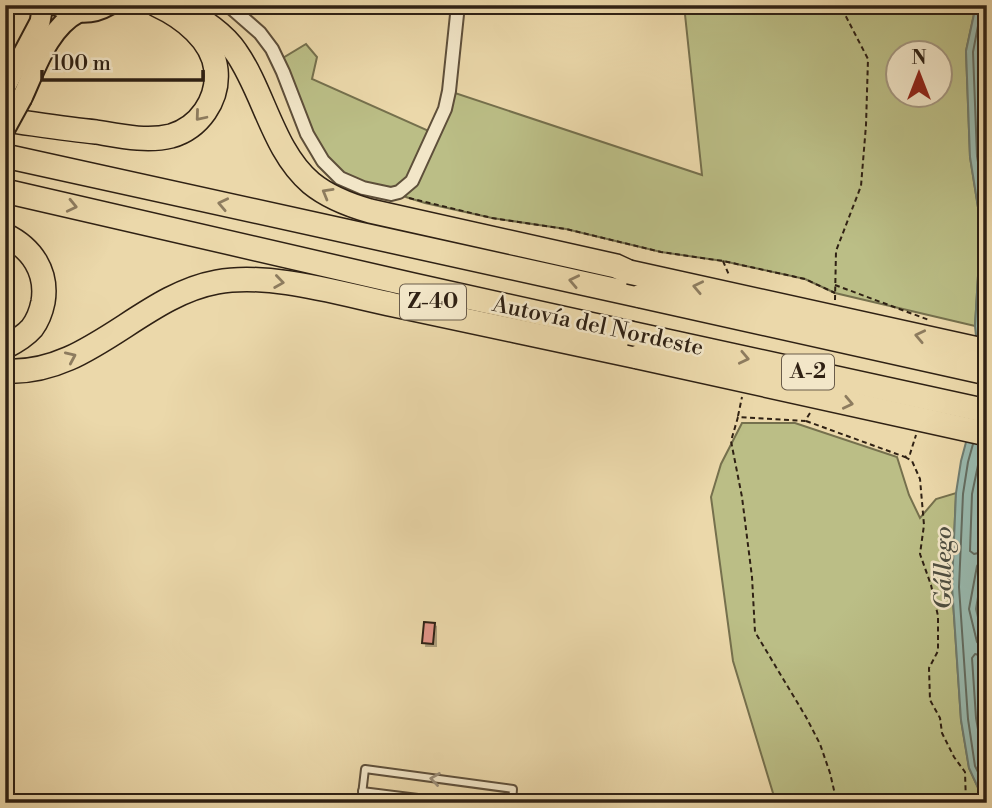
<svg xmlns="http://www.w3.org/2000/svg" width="992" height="808" viewBox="0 0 992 808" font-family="'Libre Bodoni',serif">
<defs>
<filter id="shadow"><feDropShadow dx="4" dy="4" stdDeviation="0" flood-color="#0004"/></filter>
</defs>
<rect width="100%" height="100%" fill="#ebd8aa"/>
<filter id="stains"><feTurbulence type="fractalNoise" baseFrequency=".00286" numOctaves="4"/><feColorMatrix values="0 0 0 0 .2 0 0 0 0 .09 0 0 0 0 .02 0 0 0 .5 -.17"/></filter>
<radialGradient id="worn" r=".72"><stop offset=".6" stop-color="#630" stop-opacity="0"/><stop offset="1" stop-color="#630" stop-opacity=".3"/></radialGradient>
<g fill="#bbbe86" stroke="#75704d" stroke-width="2" fill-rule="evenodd">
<path d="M684,5h292l-10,46 4,106 11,69 -6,100 -140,-33 -30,-14 -82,-18 -62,-9 -95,-23 -74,-11 -67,-15 -19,-6 -7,-5 -36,-4 -40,-27 -45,-100 28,-17 11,13 -5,22 121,54 16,-42 253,84zM898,52h42v42h-42z"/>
<path d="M742,423h53l102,34 12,38 11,23 16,-19 20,-6 -4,93 9,134 8,48 16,35h-209l-43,-142 -22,-164 10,-33z"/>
<path d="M987,544v155l-3,-7 2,-42 -10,-41z"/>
</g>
<path fill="#99b9ae" stroke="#6f7c70" stroke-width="2" d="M976,5h11v539l-11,65 10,41 -2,42 3,7v104h-2l-16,-35 -8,-48 -9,-134 4,-93 5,-32 20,-75 -6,-60 6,-100 -11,-69 -4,-106z"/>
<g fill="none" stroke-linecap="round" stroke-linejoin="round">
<g stroke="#646d61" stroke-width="2">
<path d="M982,5l-9,47 4,104 10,61"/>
<path d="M987,30l-5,23 5,108"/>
<path d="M983,337l-1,-12 5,-75"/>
<path d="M973,444l-5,18 -5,32 -4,93 9,132 7,47 12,24"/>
<path d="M982,446l-10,48 -2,57 4,3 13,-3"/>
<path d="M987,468l-5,28 -1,41 2,3 4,1"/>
<path d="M987,560l-7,1 -3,5 -8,43 8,33 4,5 6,1"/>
<path d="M987,657l-12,-3 -3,4 4,60 8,45 3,7"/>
</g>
</g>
<path fill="#e39589" stroke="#2f2114" stroke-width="2" filter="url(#shadow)" d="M424,622l11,1 -2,21 -11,-1z"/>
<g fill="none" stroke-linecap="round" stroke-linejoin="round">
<g stroke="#5e4f3a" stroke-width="10">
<g id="service">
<path d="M362,791l96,12"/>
<path d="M361,803l4,-34 148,20 -1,14"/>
</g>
</g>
<g stroke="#5e4f3a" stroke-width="16">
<path id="minor" d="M228,5l32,28 12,16 11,23 24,62 16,27 17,17 23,10 28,6 8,-2 13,-11 33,-72 4,-18 9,-86"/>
</g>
<g stroke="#2f2114" stroke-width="23">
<g id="trunk">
<path d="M56,5c18,9 36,10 53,0"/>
<path d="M5,88l35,-66 3,-17"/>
<path d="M22,98c14,-30 26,-70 57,-86"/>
</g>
</g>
<g stroke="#2f2114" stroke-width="26">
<g id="motorway">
<path d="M177,5c21,13 45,26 59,47 28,40 37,99 75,131 17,14 38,22 59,28l246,55 13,6"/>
<path d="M5,120c30,4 61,9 91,12 24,4 51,10 75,4 28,-8 48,-36 45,-66 -3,-30 -33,-53 -59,-65"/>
<path d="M5,156l636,140"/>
<path d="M5,191l408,94 217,48"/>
<path d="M5,235c27,13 43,37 38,67 -2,10 -5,18 -11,26 -7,8 -17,14 -27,19"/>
<path d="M5,371c83,5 135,-75 212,-89 53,-10 124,12 177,23 81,17 163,35 244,52"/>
</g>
</g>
<g stroke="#2f2114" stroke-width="2" stroke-dasharray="5 3.5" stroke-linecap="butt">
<path d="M409,198l83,20 74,11 95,23 62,9 82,18 30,14"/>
<path d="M723,261l6,14"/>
<path d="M835,285l94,35"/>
<path d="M835,300l1,-49 25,-65 5,-61 2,-66 -28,-54"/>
<path d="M810,413l-5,8 -67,-4 -7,24 11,56 10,80 3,55 51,85 14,27 10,29 7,30"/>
<path d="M738,416l4,-19"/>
<path d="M806,421l99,36 5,-3 6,-19"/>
<path d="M905,457l7,4 8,18 4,46 -4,29 11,31 7,31v35l-9,17 1,32 10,18 2,15 12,24 11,15 1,31"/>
</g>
<use href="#service" stroke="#f2e6c8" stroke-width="6"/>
<use href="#minor" stroke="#f2e6c8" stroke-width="12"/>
<use href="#trunk" stroke="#ebd8aa" stroke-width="19"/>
<use href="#motorway" stroke="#ebd8aa" stroke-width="23"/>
<g stroke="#2f2114" stroke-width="23" stroke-linecap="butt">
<path id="trunk-bridge" d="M5,129l17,-31"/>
</g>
<g stroke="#2f2114" stroke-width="26" stroke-linecap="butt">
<g id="motorway-bridge">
<path d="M629,272l358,79"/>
<path d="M641,296l346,77"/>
<path d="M630,333l357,78"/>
<path d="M638,357l349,77"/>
</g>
</g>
<path stroke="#2f2114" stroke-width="2" stroke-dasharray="5 3.5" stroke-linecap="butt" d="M5,155l7,-13"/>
<use href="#trunk-bridge" stroke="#ebd8aa" stroke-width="19"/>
<use href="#motorway-bridge" stroke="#ebd8aa" stroke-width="23"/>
</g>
<defs><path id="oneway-chevron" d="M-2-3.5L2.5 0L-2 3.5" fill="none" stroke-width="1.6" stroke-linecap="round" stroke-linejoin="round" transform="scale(1.75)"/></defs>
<g stroke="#8d7c5f">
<use href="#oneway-chevron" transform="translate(200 116) rotate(130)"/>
<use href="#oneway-chevron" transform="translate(327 193) rotate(-150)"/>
<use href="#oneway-chevron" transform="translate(223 204) rotate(-168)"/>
<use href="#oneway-chevron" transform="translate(72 206) rotate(13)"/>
<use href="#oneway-chevron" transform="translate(574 281) rotate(-168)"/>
<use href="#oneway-chevron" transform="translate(279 282) rotate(8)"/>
<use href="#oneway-chevron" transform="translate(698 287) rotate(-168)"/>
<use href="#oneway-chevron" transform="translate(920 336) rotate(-168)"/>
<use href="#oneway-chevron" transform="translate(71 357) rotate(-24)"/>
<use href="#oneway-chevron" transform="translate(744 358) rotate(12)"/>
<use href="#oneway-chevron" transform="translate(848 403) rotate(12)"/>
</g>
<use stroke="#9a8d77" href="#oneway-chevron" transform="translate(435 779) rotate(-172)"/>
<g text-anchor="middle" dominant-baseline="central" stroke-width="5" stroke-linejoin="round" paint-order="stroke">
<g fill="#f2e6c8" stroke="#6a5c4a" stroke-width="2">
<rect x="400" y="284.5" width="66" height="35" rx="5"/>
<rect x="782" y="354.5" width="52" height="35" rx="5"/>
</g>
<g font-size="21" font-weight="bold" fill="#2f2114">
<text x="433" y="302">Z-40</text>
<text x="808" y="372">A-2</text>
</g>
<g font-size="23" fill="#2f2114" stroke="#f2e6c8">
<text transform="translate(598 326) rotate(12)">Autovía del Nordeste</text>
</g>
<g font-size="24" font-style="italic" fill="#4f4f42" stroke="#f2e6c8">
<text transform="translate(944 568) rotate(-90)">Gállego</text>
</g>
</g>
<rect width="992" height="808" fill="none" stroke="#ebd8aa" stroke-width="28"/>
<rect x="7" y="7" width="978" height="794" fill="none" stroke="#2f2114" stroke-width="3.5"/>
<rect x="14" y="14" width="964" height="780" fill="none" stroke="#2f2114" stroke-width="2"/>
<g transform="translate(919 74)"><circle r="33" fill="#f2e6c8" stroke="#a49780" stroke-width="2"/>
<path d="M0-5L12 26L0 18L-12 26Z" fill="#8f2418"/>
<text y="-10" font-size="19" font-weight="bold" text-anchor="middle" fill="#2f2114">N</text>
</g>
<path d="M42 70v10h161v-10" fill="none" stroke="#2f2114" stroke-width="3.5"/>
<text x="52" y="70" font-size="21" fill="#2f2114" stroke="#f2e6c8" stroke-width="5" paint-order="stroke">100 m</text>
<rect width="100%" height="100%" filter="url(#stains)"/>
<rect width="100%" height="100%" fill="url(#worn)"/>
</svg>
